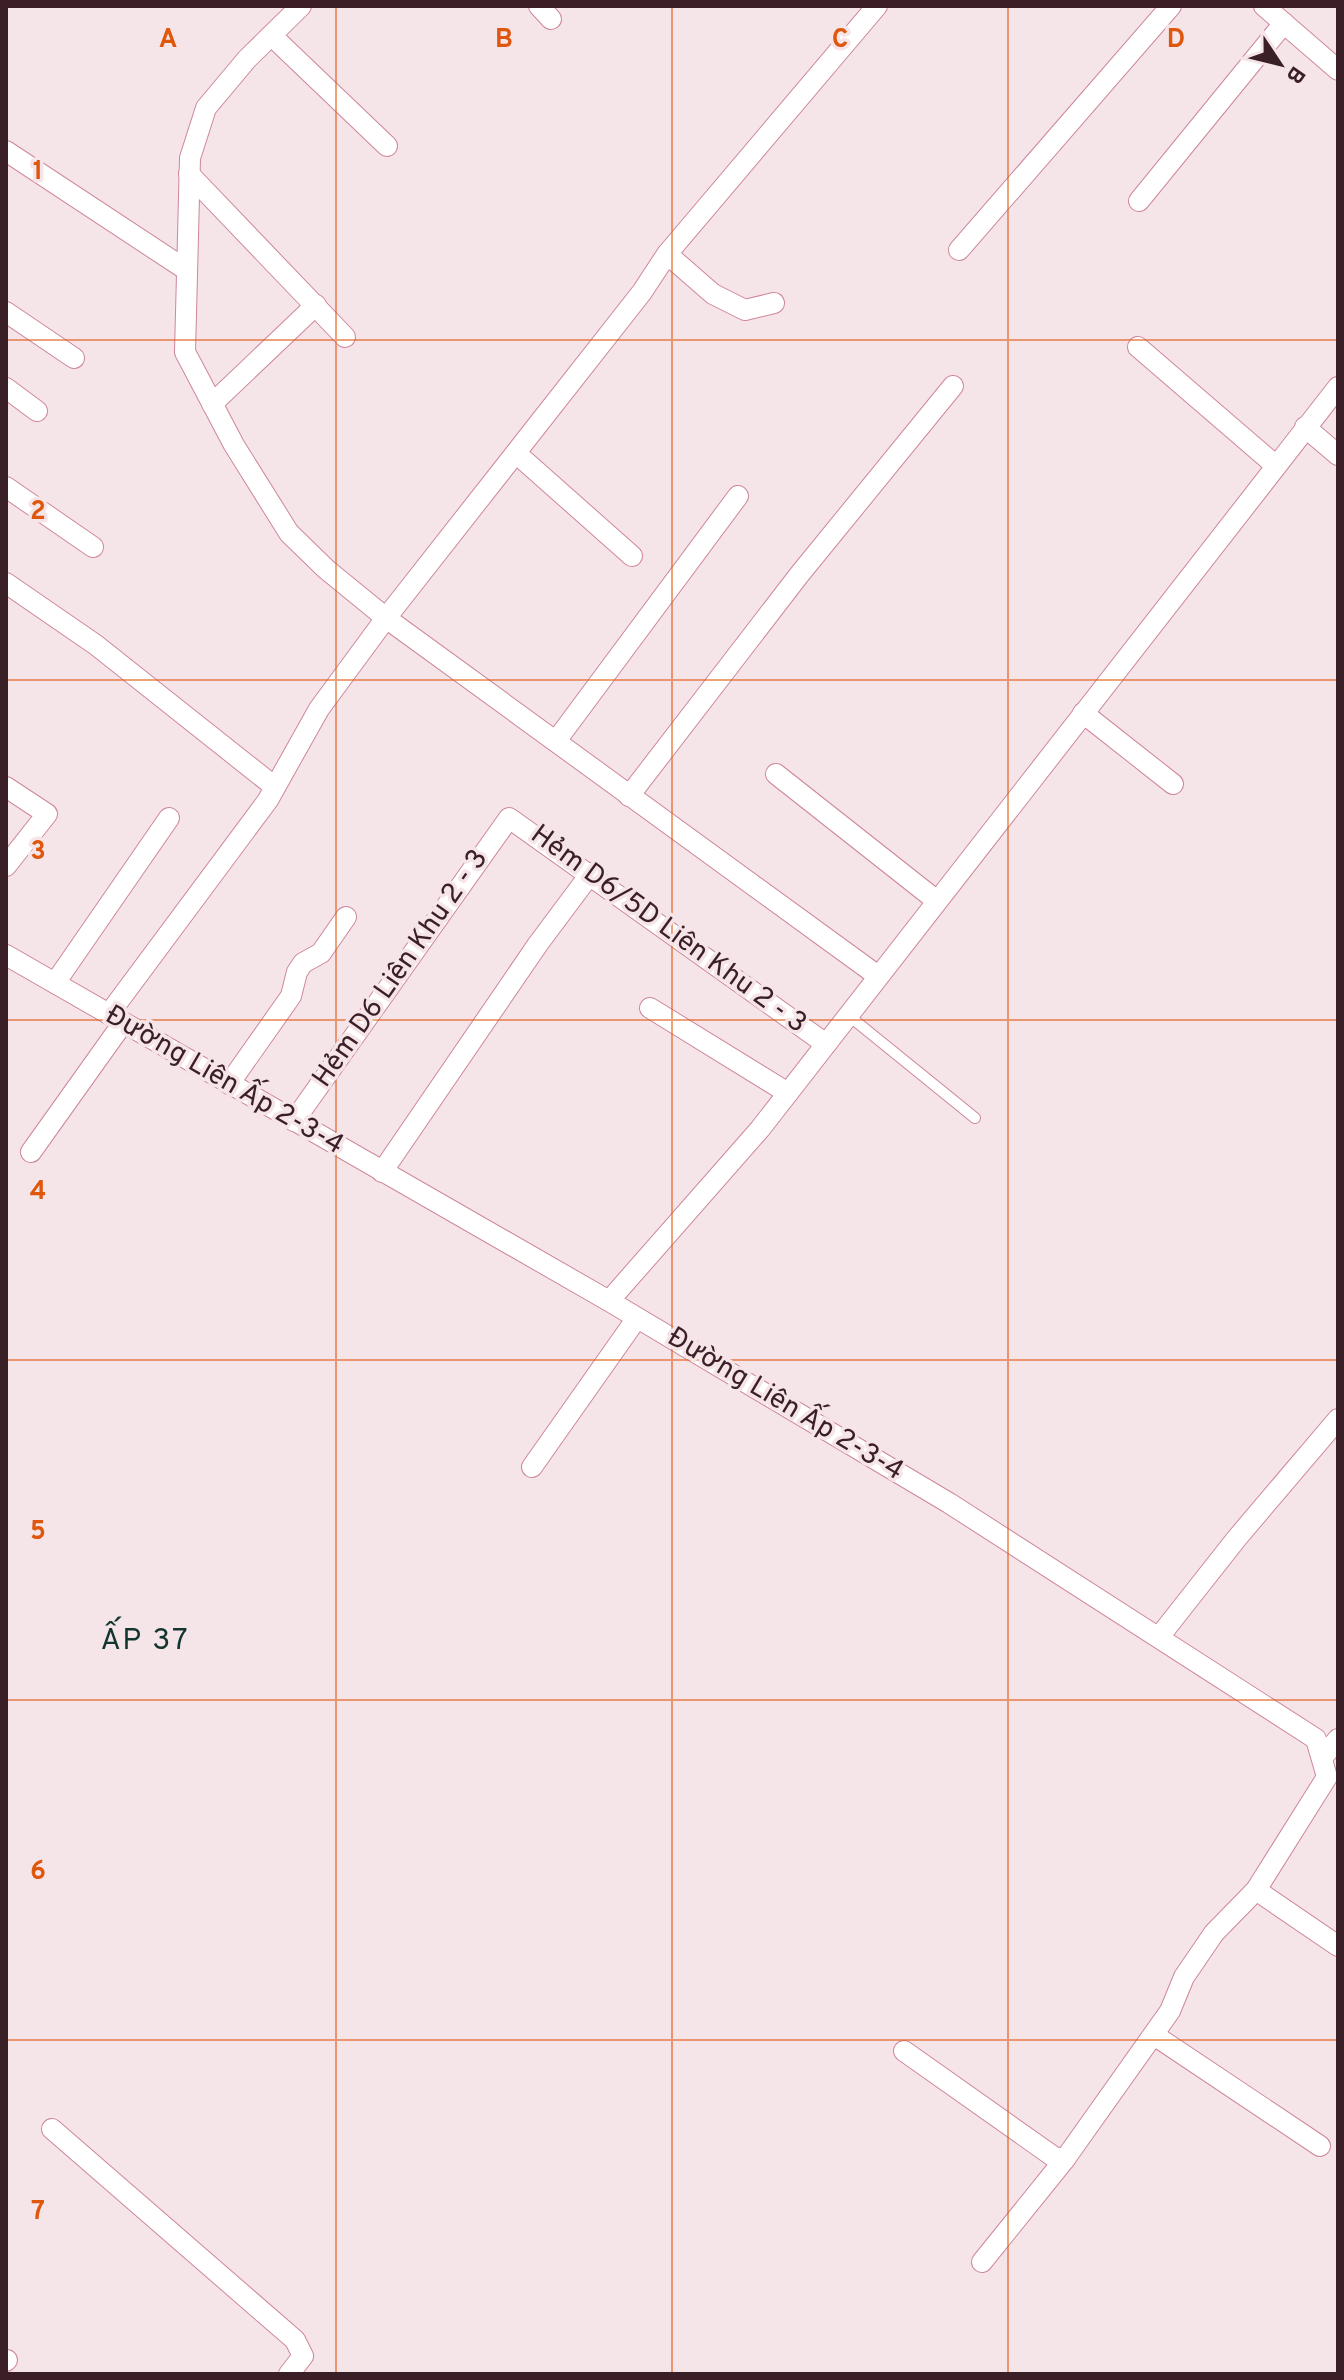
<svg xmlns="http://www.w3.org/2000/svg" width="1344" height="2380" viewBox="0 0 1344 2380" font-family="Overpass,sans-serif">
<rect width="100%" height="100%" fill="#f5e5e8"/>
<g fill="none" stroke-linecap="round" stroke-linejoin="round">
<g stroke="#ce8799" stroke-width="12">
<path id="lane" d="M848,1015l127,103"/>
</g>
<g stroke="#ce8799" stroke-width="22">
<g id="street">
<path d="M301,6l-54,53 -41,49 -16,50 -5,194 49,93 55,88 37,36 60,49 492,358"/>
<path d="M539,6l12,13"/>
<path d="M1264,6l74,64"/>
<path d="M272,36l115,110"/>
<path d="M6,151l179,118"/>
<path d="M189,174l156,163"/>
<path d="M1139,201l145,-178"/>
<path d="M959,250l212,-244"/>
<path d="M667,254l210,-248"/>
<path d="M6,312l68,46"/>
<path d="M1138,347l137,118"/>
<path d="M6,388l31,23"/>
<path d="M212,404l104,-99"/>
<path d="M1305,427l33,28"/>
<path d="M517,454l115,102"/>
<path d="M6,487l87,60"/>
<path d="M6,583l90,62 179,142"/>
<path d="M1083,713l90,71"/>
<path d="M556,741l182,-245"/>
<path d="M776,774l161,127"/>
<path d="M6,787l41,27 -41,52"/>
<path d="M629,796l170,-221 154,-189"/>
<path d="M6,955l603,346 340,202 367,236 11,38 -71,113 82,56"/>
<path d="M55,983l114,-165"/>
<path d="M650,1008l138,85"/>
<path d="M109,1014l159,-214 51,-91 67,-91 256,-326 25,-38 46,40 32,16 29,-7"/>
<path d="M229,1084l62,-88 6,-24 6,-9 18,-10 25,-36"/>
<path d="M294,1121l215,-303 317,226"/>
<path d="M31,1152l92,-129"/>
<path d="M382,1172l156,-228 53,-71"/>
<path d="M609,1301l151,-172 578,-742"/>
<path d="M532,1467l105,-149"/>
<path d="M1159,1637l78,-99 101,-119"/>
<path d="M1322,1758l16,-19"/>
<path d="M1154,2035l166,111"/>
<path d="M904,2051l150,106 11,2 105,-148 14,-34 30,-44 42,-43"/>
<path d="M52,2129l243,211 8,16 -14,18"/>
<path d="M982,2262l83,-103"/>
<path d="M6,2361l1,-1"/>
</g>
</g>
<use href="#lane" stroke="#fff" stroke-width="10"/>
<use href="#street" stroke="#fff" stroke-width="20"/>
</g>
<path fill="none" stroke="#df560d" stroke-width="2" stroke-opacity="0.55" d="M336,6v2368M672,6v2368M1008,6v2368M6,340h1332M6,680h1332M6,1020h1332M6,1360h1332M6,1700h1332M6,2040h1332"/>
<g text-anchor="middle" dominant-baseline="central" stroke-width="7" stroke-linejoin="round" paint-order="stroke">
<g font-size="28" fill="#3b1f26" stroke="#f5e5e8">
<text transform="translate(668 930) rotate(36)">Hẻm D6/5D Liên Khu 2 - 3</text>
<text transform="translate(401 969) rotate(-55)">Hẻm D6 Liên Khu 2 - 3</text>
<text transform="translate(224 1081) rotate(30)">Đường Liên Ấp 2-3-4</text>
<text transform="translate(785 1405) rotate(31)">Đường Liên Ấp 2-3-4</text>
</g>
<g font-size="30" letter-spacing="2" fill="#133530" stroke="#f5e5e8">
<text x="145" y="1641">ẤP 37</text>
</g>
</g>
<g font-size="26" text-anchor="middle" font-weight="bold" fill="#df560d" stroke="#f5e5e8" stroke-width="7" stroke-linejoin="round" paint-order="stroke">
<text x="168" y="47">A</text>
<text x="504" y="47">B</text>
<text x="840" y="47">C</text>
<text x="1176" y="47">D</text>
<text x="38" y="179">1</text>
<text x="38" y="519">2</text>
<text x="38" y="859">3</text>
<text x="38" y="1199">4</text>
<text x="38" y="1539">5</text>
<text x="38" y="1879">6</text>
<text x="38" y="2219">7</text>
</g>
<rect width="1344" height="2380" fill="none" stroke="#3b1f26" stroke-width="16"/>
<g transform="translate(1280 64) rotate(125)" stroke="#f5e5e8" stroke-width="6" paint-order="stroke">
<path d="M0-6L14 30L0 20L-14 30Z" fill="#3b1f26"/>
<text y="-12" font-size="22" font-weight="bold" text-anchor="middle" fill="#3b1f26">B</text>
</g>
</svg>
